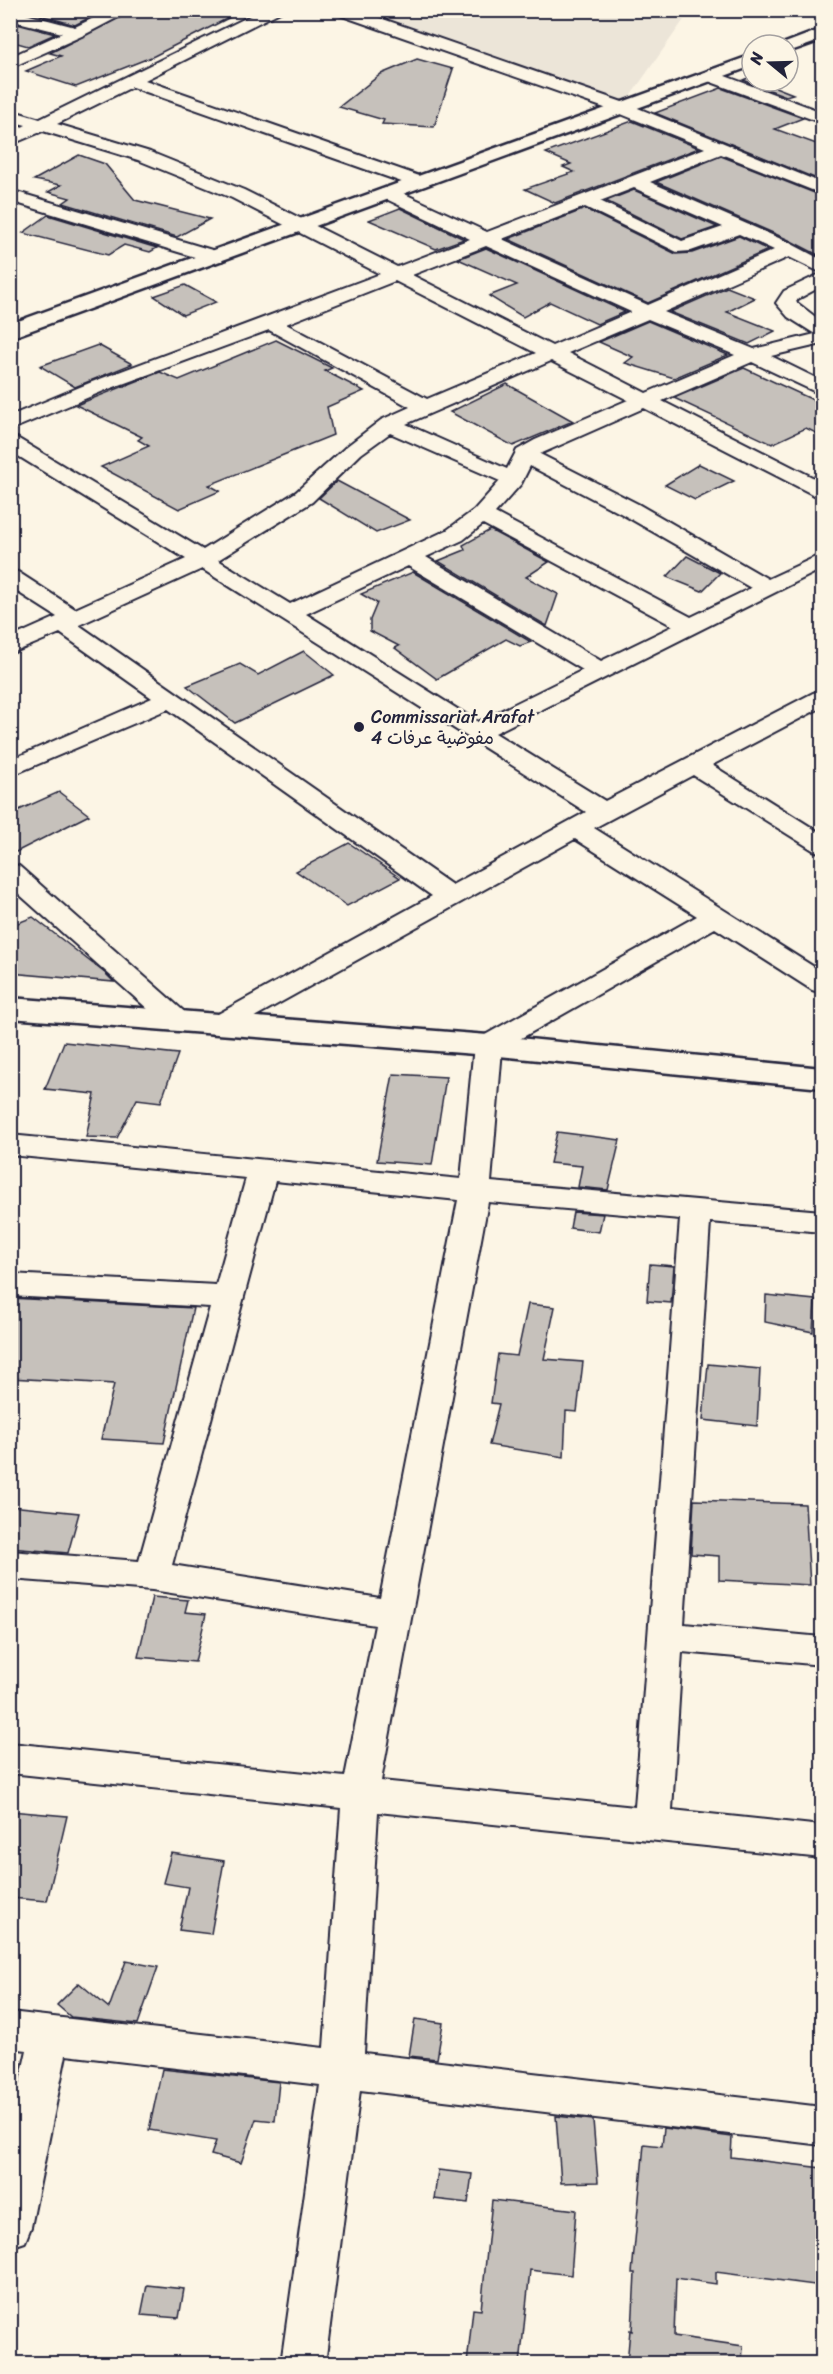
<svg xmlns="http://www.w3.org/2000/svg" width="833" height="2374" viewBox="0 0 833 2374" font-family="Sriracha,'Playpen Sans Arabic',sans-serif">
<rect width="100%" height="100%" fill="#fcf5e5"/>
<filter id="ink" filterUnits="userSpaceOnUse"><feTurbulence type="fractalNoise" baseFrequency=".0167" numOctaves="2"/><feDisplacementMap in="SourceGraphic" scale="12" xChannelSelector="R" yChannelSelector="G"/><feConvolveMatrix kernelMatrix="1 2 1 2 8 2 1 2 1" color-interpolation-filters="sRGB"/></filter>
<g filter="url(#ink)">
<path fill="#ece5d8" d="M340,11h350l-68,97z"/>
<g fill="#c6c1bb" stroke="#22223b" stroke-width="1.5">
<path d="M53,10h51l-29,15 -35,-10z"/>
<path d="M134,10h110l-90,46 -78,31 -50,-16 35,-15 -11,-3z"/>
<path d="M17,24l38,10 -27,12 -18,-5v-14z"/>
<path d="M417,59l36,10 -19,58 -52,-3 2,-4 -45,-13 42,-33z"/>
<path d="M750,77l2,4h8l33,13 -7,2 -43,-16z"/>
<path d="M721,88l82,30 -28,11 47,17v35l-167,-68z"/>
<path d="M632,121l67,27 -144,55 -30,-14 49,-17 -11,-5 8,-3 -25,-11z"/>
<path d="M79,155l26,9 30,36 75,19 -33,18 -114,-34 7,-5 -22,-6 13,-7 -27,-5z"/>
<path d="M721,156l101,40v61l-33,-17 -133,-58z"/>
<path d="M634,190l83,37 -35,12 -76,-38z"/>
<path d="M400,208l64,31 -28,10 -67,-29z"/>
<path d="M585,209l91,45 16,-1 47,-17 29,14 -120,53 -140,-64z"/>
<path d="M48,215l109,33 -7,4 -26,-7 -16,10 -85,-22z"/>
<path d="M486,248l139,64 -28,12 -47,-22 -27,15 -34,-21 28,-11 -59,-26z"/>
<path d="M185,285l31,17 -33,13 -29,-19z"/>
<path d="M727,287l28,11 -28,14 48,19 -26,13 -79,-32z"/>
<path d="M648,321l80,34 -54,23 -49,-15 8,-6 -34,-15z"/>
<path d="M276,340l56,28 -7,3 39,20 -37,16 6,28 -124,50 11,6 -41,18 -78,-42 48,-21 -11,-6 4,-3 -66,-32 84,-33 19,8z"/>
<path d="M98,345l34,19 -57,23 -35,-21z"/>
<path d="M744,368l78,36v32l-16,-8 -34,16 -98,-46z"/>
<path d="M507,384l66,37 -60,25 -63,-34z"/>
<path d="M699,464l35,17 -39,19 -30,-15z"/>
<path d="M337,481l73,39 -34,13 -57,-35z"/>
<path d="M490,530l59,32 -23,15 32,17 -11,32 -109,-65 27,-11 -2,-5z"/>
<path d="M687,556l33,17 -18,18 -35,-14z"/>
<path d="M413,572l118,70 -11,4 -14,-7 -69,40 -42,-31 4,-2 -29,-15v-11l7,-17 -16,-9z"/>
<path d="M304,651l30,24 -99,48 -48,-37 53,-22 18,11z"/>
<path d="M59,792l30,23 -79,40v-41z"/>
<path d="M349,843l51,35 -53,28 -51,-35z"/>
<path d="M33,917l73,57 8,8 -104,-9v-47z"/>
<path d="M64,1042l114,12 -17,48 -24,-3 -20,39 -31,-1 9,-43 -50,-5z"/>
<path d="M393,1074l53,3 -14,88 -55,-4z"/>
<path d="M557,1132l63,8 -12,50 -30,-3 4,-21 -32,-3z"/>
<path d="M573,1212l30,2 -4,18 -29,-4z"/>
<path d="M650,1264l24,2 -3,37 -24,-2z"/>
<path d="M766,1295l49,5 -2,32 -48,-10z"/>
<path d="M10,1298l183,10 -29,135 -63,-4 13,-55 -104,-6z"/>
<path d="M528,1304l27,3 -11,52 39,3 -6,50 -11,-1 -2,46 -75,-12 10,-41 -8,-1 7,-49 19,2z"/>
<path d="M708,1364l52,5 -3,57 -54,-6z"/>
<path d="M694,1500l111,4 5,81 -91,-5v-24l-28,-2z"/>
<path d="M10,1506l69,7 -11,40 -58,-5z"/>
<path d="M152,1597l36,3 -3,12 21,2 -11,48 -57,-5z"/>
<path d="M10,1811l57,5 -20,85 -37,-3z"/>
<path d="M171,1853l53,8 -13,73 -32,-4 9,-43 -25,-4z"/>
<path d="M126,1961l32,6 -20,57 -67,-7 -14,-12 22,-22 30,25z"/>
<path d="M415,2019l28,4 -6,36 -28,-3z"/>
<path d="M162,2069l117,13 -4,39 -19,-2 -15,44 -30,-8 5,-14 -67,-11z"/>
<path d="M556,2116l37,4 5,62 -37,1z"/>
<path d="M664,2128l68,9 -1,20 91,11v118l-106,-14v12l-40,-6 -2,58 69,10 -1,18h-115l3,-34 2,1 3,-58h-3l12,-129 18,2z"/>
<path d="M438,2170l34,4 -4,29 -34,-4z"/>
<path d="M492,2200l84,10 -5,65 -41,-5 -10,94h-53l6,-55 8,1z"/>
<path d="M147,2285l37,4 -5,29 -38,-3z"/>
</g>
<g fill="none" stroke-linecap="round" stroke-linejoin="round">
<g stroke="#22223b" stroke-width="4">
<g id="minor">
<path d="M10,10l65,17 35,-17h22l-48,25 -74,33v-11l52,-24 -52,-13z"/>
<path d="M262,10h22l-139,70 280,98 3,4 -3,4h-12l-281,-99 -75,37 93,28 94,38 153,77 73,-28 -88,-42 -3,-4 3,-4h12l93,43 218,-84 -89,-36 -282,-99 -2,-3h25l271,94 194,79v11l-101,-40 -71,28 138,60 34,18v13l-33,-16 -125,55 90,37 61,-15 -27,-17 -12,-14 8,-12 38,-18v13l-24,13 -2,3 26,20v22l-51,12 51,25v14l-70,-33 -90,39 160,81v14l-8,-1 -170,-87 -104,46 98,50 130,75 54,-25v15l-327,164 110,68 208,-108 9,-2v16l-110,58 110,69v19l-9,-3 -120,-75 -99,53 228,144v21l-10,-3 -97,-62 -213,121 -11,133 331,29v21l-112,-10 -26,402 138,13v28l-140,-13 -10,158 150,16v32l-444,-46 -14,241 458,54v38l-462,-55 -35,274h-44l39,-279 -254,-30 -35,172 -6,15 -15,5v-121l17,-76 -17,-2v-36l314,36 17,-240 -331,-35v-30l335,34 30,-152 -223,-35 -142,-11v-28l129,10 71,-254 -200,-11v-22l206,11 30,-107 -236,-23v-20l451,44 13,-134 4,-6 219,-123 -122,-77 -346,192 -10,3 -10,-3 -4,-6 4,-6 223,-123 -264,-187 -158,67v-16l142,-62 -92,-65 -50,21v-16l47,-21 -47,-30v-17l8,2 57,37 111,-50 -176,-108v-15l7,2 186,112 93,-58 51,-46 34,-26 29,-13 -141,-77 -163,60 -96,40v-14l82,-34 288,-108 -148,-76 -94,-38 -95,-29 -33,14v-12l16,-8 -16,-4v-11l30,9zM634,188l89,39 -41,14 -82,-40zM585,207l92,45 14,-1 48,-17 35,16 -126,55 -146,-66zM486,246l145,66 -79,34 -140,-71zM395,281l141,72 -109,46 -141,-75zM648,319l87,36 -89,38 -78,-40zM551,361l77,39 -93,40 -18,10 -10,19 -101,-45zM390,433l110,48 -26,29 -27,20 -157,74 -72,-44 94,-58 49,-48zM530,466l92,48 129,74 -60,29 -196,-104 26,-29zM483,524l190,102 -72,35 -175,-104 37,-17zM408,566l175,104 -105,52 -172,-108zM202,569l384,243 -134,73 -373,-260zM275,1181l183,19 -78,398 -208,-33zM488,1202l192,17 -45,588 -254,-26z"/>
<path d="M709,70l113,42v11l-119,-44 -2,-4z"/>
<path d="M10,190l212,63 2,4 -2,4h-14l-198,-60z"/>
<path d="M10,864l9,2 169,149 4,6 -4,6 -10,3 -10,-3 -158,-141z"/>
</g>
</g>
<g stroke="#22223b" stroke-width="5">
<g id="tertiary">
<path d="M822,29v11l-34,12v-7h-8z"/>
<path d="M752,55v11l-742,272v-14z"/>
<path d="M10,998l478,37 334,33v20l-334,-33 -478,-37z"/>
</g>
</g>
<use href="#minor" fill="#fcf5e5" fill-rule="evenodd"/>
<use href="#tertiary" fill="#fcf5e5" fill-rule="evenodd"/>
</g>
</g>
<circle fill="#22223b" stroke="#fcf5e5" stroke-width="2" cx="359" cy="727" r="6"/>
<g text-anchor="middle" dominant-baseline="central" stroke-width="5" stroke-linejoin="round" paint-order="stroke">
<g font-size="18" fill="#22223b" stroke="#fcf5e5" text-anchor="start">
<text x="371" y="717">Commissariat Arafat<tspan x="371" dy="21">4 مفوضية عرفات</tspan></text>
</g>
</g>
<rect width="833" height="2374" fill="none" stroke="#fcf5e5" stroke-width="36"/>
<rect x="18" y="18" width="797" height="2338" fill="none" stroke="#22223b" stroke-width="2" filter="url(#ink)"/>
<g transform="translate(770 63) rotate(289)"><circle r="28" fill="#fcf5e5" stroke="#a5a1a1" stroke-width="1.5"/>
<path d="M0-4.5L10 22L0 15L-10 22Z" fill="#22223b"/>
<text y="-9" font-size="16" font-weight="bold" text-anchor="middle" fill="#22223b">N</text>
</g>
</svg>
